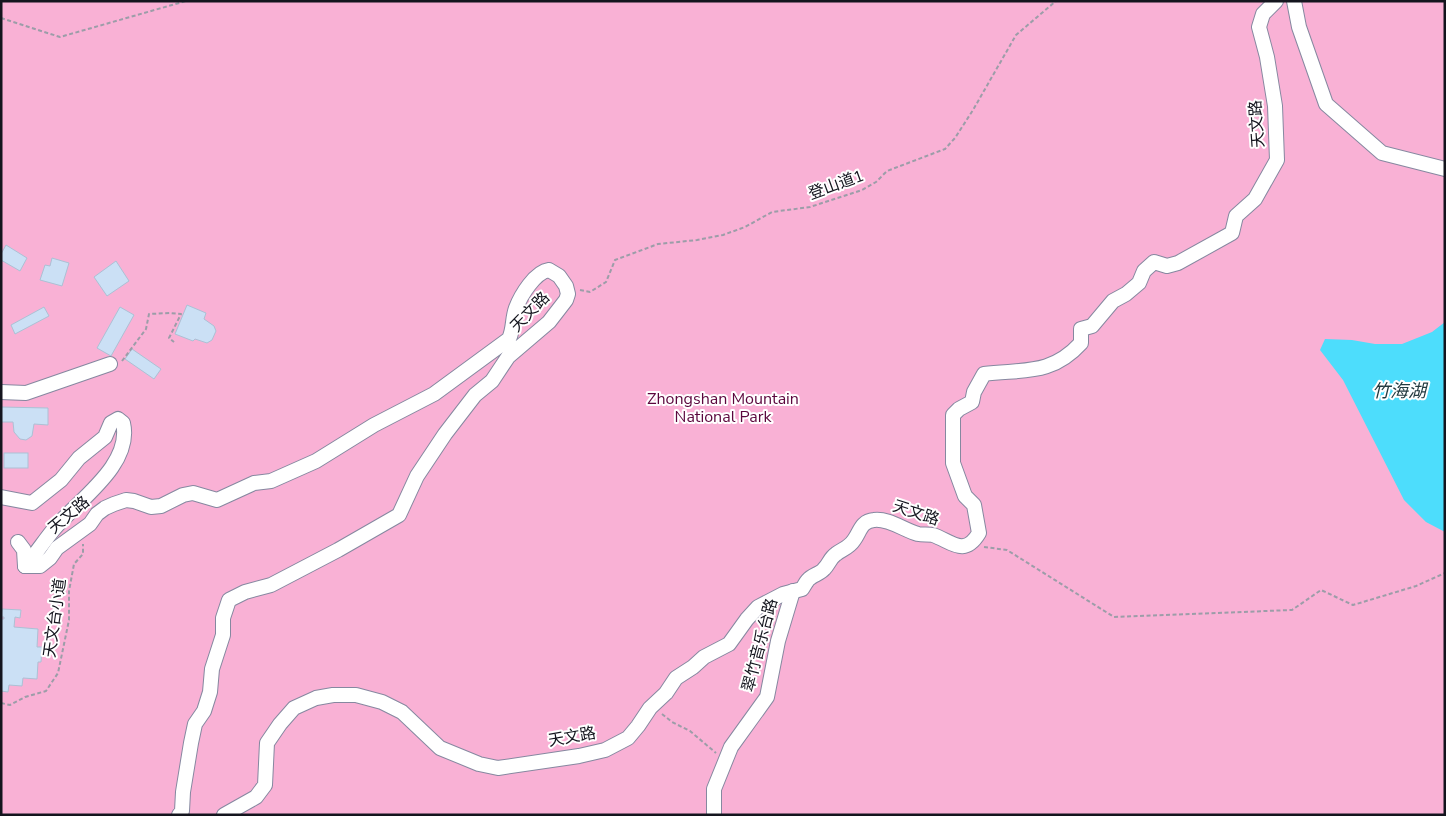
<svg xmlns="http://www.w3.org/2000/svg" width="1446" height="816" viewBox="0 0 1446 816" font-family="'Nunito Sans','Noto Sans SC',sans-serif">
<rect width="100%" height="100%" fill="#f0f1fc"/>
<rect fill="#f9b1d5" x="1" y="1" width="1444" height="814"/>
<path fill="#4dddfc" d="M1445,322v210l-19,-10 -22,-22 -61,-120 -23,-30 5,-11 27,1 23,4h27l30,-12z"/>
<g fill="#cbe0f5" stroke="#acc1d5">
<path d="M6,245l21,13 -7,13 -19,-11v-6z"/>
<path d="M52,258l17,5 -7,23 -22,-6 5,-15 5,1z"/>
<path d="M116,261l13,20 -22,15 -13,-19z"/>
<path d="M187,305l19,8 -2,6 10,7 2,5 -4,9 -5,3 -12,-4 -2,2 -18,-7z"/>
<path d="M44,307l5,9 -34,18 -4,-9z"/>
<path d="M120,307l14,8 -23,41 -14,-8z"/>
<path d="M132,349l29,20 -7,10 -29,-20z"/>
<path d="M1,407l47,1v17l-14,-1 -2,12 -6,4 -6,-1 -6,-7 -1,-10h-12z"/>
<rect x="4" y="453" width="24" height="15"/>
<path d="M2,609l19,1 -1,8 -5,-1 -1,10 24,2 -1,18h5l-1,15h-3l-1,17 -14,-1 -1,8 -13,-1 -1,7 -7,-1v-72h3v-2h-3z"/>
</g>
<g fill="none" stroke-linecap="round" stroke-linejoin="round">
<g stroke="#8688a0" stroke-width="16">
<g id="minor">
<path d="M1294,1l5,26 27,77 56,49 63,16"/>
<path d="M1,392l25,1 84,-29"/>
<path d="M1,497l31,6 29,-23 18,-22 26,-21 6,-14 7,-4 5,4c10,42 -46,78 -69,106 -10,12 -18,25 -29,37"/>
<path d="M18,542l6,8 1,16"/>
<path d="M25,566h15l10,-8 7,-10 33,-24 7,-10 8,-6 9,-4 12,-4 8,1 17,6 10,-1 22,-11 10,-2 24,7 37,-17 17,-2 45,-20 58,-36 60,-31 75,-55c5,-11 3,-20 7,-31 5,-13 19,-36 33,-38l10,6 7,10 2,8 -2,6 -17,22 -41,35 -16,24 -17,14 -30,39 -28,42 -18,39 -61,35 -67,35 -26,7 -16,8 -6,18v17l-11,34 -2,23 -6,19 -9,13 -4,19 -8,49 -1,19 -3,4"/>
<path d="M224,815l32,-18 9,-12 2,-42 13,-19 14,-16 22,-10 17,-3h23l26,7 20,10 38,36 39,16 19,4 81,-12 26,-6 23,-12 10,-12 12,-18 16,-15 10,-15 17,-11 11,-10 25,-13 18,-25 11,-12 25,-13 19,-5c2,-3 4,-7 6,-9 4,-5 12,-6 16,-11 5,-5 6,-11 12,-15 6,-5 13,-6 18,-14 6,-8 7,-19 20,-20 14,-2 30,10 44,14 5,1 10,0 15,1 18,6 31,23 46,-2l-5,-28 -9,-9 -12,-33v-48l6,-6 13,-7 2,-10 10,-18c39,-5 67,2 97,-31v-14l11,-3 21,-25 13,-7 13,-11 5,-12 10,-9 13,4 11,-3 54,-30 4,-17 19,-17 22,-39 -2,-54 -8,-49 -8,-30 4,-13 13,-13"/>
<path d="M714,815v-26l17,-42 36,-50 11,-56 15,-50"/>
</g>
</g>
<g stroke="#9c9da8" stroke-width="2" stroke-dasharray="4 2.5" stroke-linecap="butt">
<path d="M1,18l59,19 126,-36"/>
<path d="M580,290l10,2 16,-10 9,-22 43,-16 39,-4 26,-5 22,-8 27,-15 38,-5 52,-17 14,-8 11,-11 58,-22 10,-11 18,-28 43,-75 40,-34"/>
<path d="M122,361l24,-32 3,-15 21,-1 11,1 -12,24 5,4"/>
<path d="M984,547l23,3 107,67 178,-7 29,-20 32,15 63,-19 29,-13"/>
<path d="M1,703l9,2 15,-8 21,-6 12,-18 11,-53v-29l5,-27 9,-10v-10"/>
<path d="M662,714l10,8 18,9 26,22"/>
</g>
<use href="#minor" stroke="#fff" stroke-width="14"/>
</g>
<g text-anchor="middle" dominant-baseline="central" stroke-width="4" stroke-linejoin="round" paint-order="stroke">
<g font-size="16" fill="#14151e" stroke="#fff">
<text transform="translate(1257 124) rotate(-94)">天文路</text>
<text transform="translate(836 185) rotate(-20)">登山道1</text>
<text transform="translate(530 312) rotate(-46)">天文路</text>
<text transform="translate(916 513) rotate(18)">天文路</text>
<text transform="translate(69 515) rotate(-40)">天文路</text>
<text transform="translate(55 618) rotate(-82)">天文台小道</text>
<text transform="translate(760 645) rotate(-75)">翠竹音乐台路</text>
<text transform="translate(572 737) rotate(-10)">天文路</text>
</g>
<g font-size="16" fill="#5b063d" stroke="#fff">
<text x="723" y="399">Zhongshan Mountain<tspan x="723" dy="18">National Park</tspan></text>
</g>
<g font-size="18" font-style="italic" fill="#233b41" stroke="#fff">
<text x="1399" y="391">竹海湖</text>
</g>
</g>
<rect width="1446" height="816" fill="none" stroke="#14151e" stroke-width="5"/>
</svg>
